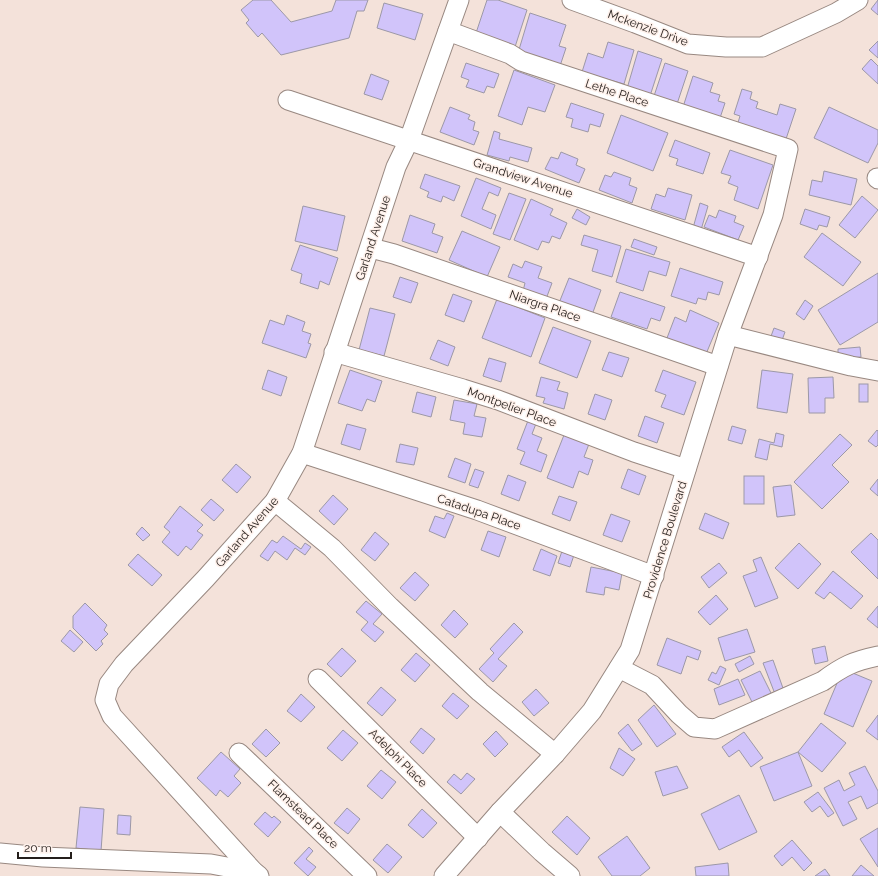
<svg xmlns="http://www.w3.org/2000/svg" width="878" height="876" viewBox="0 0 878 876" font-family="Raleway,sans-serif">
<rect width="100%" height="100%" fill="#f4e2da"/>
<g fill="#d1c4fa" stroke="#9c98a7">
<path d="M253,0h18l20,22 41,-11 4,-11h32l-4,11h-7l-8,27 -68,17 -19,-22 -4,4 -12,-14 3,-3 -8,-10z"/>
<path d="M487,0h11l29,10 -13,40 -39,-14z"/>
<path d="M878,0v15l-7,-6z"/>
<path d="M384,3l39,11 -8,26 -38,-12z"/>
<path d="M530,13l36,12 -7,21 7,2 -6,18 -42,-13z"/>
<path d="M878,41v17l-9,-8z"/>
<path d="M608,42l26,8 -10,34 -42,-12 6,-19 15,5z"/>
<path d="M638,51l24,8 -13,40 -23,-7z"/>
<path d="M871,59l7,7v18l-16,-15z"/>
<path d="M466,63l33,11 -5,14 -7,-2 -3,7 -18,-6 3,-7 -8,-3z"/>
<path d="M665,63l23,8 -12,36 -23,-8z"/>
<path d="M514,70l41,15 -10,27 -17,-5 -6,18 -24,-9z"/>
<path d="M371,74l18,7 -7,19 -18,-6z"/>
<path d="M693,76l20,7 -3,9 10,3 -2,6 7,2 -5,15 -37,-11z"/>
<path d="M742,89l10,3 -2,7 8,3 -2,6 21,7 3,-11 16,5 -12,36 -48,-16 4,-13 -6,-2z"/>
<path d="M571,103l33,11 -4,13 -10,-3 -2,8 -17,-5 2,-8 -7,-2z"/>
<path d="M450,107l20,8 -2,4 7,3 -2,8 6,2 -5,13 -34,-13z"/>
<path d="M829,107l49,23v13l-10,20 -54,-25z"/>
<path d="M621,115l47,18 -15,38 -46,-18z"/>
<path d="M494,131l6,2 -1,6 33,9 -4,14 -18,-5 -1,4 -22,-6z"/>
<path d="M675,140l35,13 -7,21 -27,-9 2,-6 -9,-3z"/>
<path d="M730,150l43,15 -15,44 -24,-9 4,-13 -10,-4 3,-7 -10,-3z"/>
<path d="M561,152l17,7 -2,6 9,4 -6,14 -34,-14 6,-12 7,2z"/>
<path d="M824,171l33,8 -6,26 -42,-10 3,-15 10,2z"/>
<path d="M614,172l17,6 -2,7 8,3 -5,15 -33,-13 6,-15 6,2z"/>
<path d="M425,174l35,12 -6,15 -11,-5 -2,6 -14,-5 2,-5 -9,-4z"/>
<path d="M476,178l25,10 -3,8 -9,-4 -7,17 14,6 -5,14 -30,-13z"/>
<path d="M668,188l24,7 -7,25 -34,-11 5,-15 9,3z"/>
<path d="M509,193l17,6 -16,41 -17,-6z"/>
<path d="M862,196l16,14 -23,28 -16,-13z"/>
<path d="M531,199l22,10 -3,6 17,8 -7,16 -8,-3 -3,7 -7,-2 -4,9 -24,-10z"/>
<path d="M700,203l8,3 -7,24 -8,-2z"/>
<path d="M303,206l42,10 -8,35 -42,-10z"/>
<path d="M577,209l13,8 -4,8 -14,-7z"/>
<path d="M805,209l25,8 -3,10 -8,-2 -2,5 -17,-6z"/>
<path d="M719,210l17,6 -2,6 10,4 -6,14 -34,-13 5,-12 7,3z"/>
<path d="M410,215l25,9 -3,9 11,4 -6,16 -35,-12z"/>
<path d="M462,231l38,16 -13,30 -38,-17z"/>
<path d="M822,233l39,29 -18,24 -39,-29z"/>
<path d="M584,235l37,11 -9,31 -20,-6 6,-21 -17,-5z"/>
<path d="M634,239l23,8 -3,8 -23,-8z"/>
<path d="M300,245l38,13 -9,27 -9,-4 -2,8 -18,-6 2,-9 -11,-4z"/>
<path d="M626,249l44,13 -4,14 -17,-5 -6,20 -27,-9z"/>
<path d="M525,261l17,6 -4,11 14,5 -6,16 -23,-8 2,-8 -17,-6 5,-13 9,4z"/>
<path d="M680,268l43,14 -4,13 -11,-3 -2,8 -8,-2 -2,6 -25,-8z"/>
<path d="M878,273v49l-38,23 -22,-35z"/>
<path d="M400,277l18,6 -7,20 -18,-6z"/>
<path d="M569,278l32,12 -9,25 -33,-12z"/>
<path d="M620,292l45,15 -5,14 -9,-3 -4,11 -36,-12z"/>
<path d="M453,294l19,7 -8,21 -19,-7z"/>
<path d="M497,299l48,19 -14,39 -49,-19z"/>
<path d="M805,300l8,6 -9,14 -8,-6z"/>
<path d="M370,308l25,6 -11,42 -25,-6z"/>
<path d="M690,310l29,13 -13,31 -39,-16 8,-21 11,5z"/>
<path d="M287,315l18,7 -3,9 9,3 -3,9 3,1 -5,14 -44,-15 8,-23 14,5z"/>
<path d="M553,327l38,14 -14,37 -38,-15z"/>
<path d="M774,328l11,4 -4,11 -11,-4z"/>
<path d="M438,340l17,7 -7,19 -18,-7z"/>
<path d="M860,347l1,10 -23,2v-10z"/>
<path d="M609,352l20,6 -7,19 -20,-7z"/>
<path d="M489,358l17,5 -5,19 -18,-6z"/>
<path d="M268,370l19,7 -6,19 -19,-7z"/>
<path d="M350,370l32,11 -7,21 -8,-3 -5,12 -24,-8z"/>
<path d="M663,370l33,12 -12,33 -23,-8 5,-12 -11,-4z"/>
<path d="M762,370l31,4 -6,39 -30,-5z"/>
<path d="M541,377l19,5 -3,8 11,3 -4,16 -21,-6 2,-5 -9,-2z"/>
<path d="M833,377l1,21h-9v15h-16l-1,-35z"/>
<rect x="859" y="384" width="9" height="18"/>
<path d="M417,392l19,5 -5,20 -19,-5z"/>
<path d="M595,394l17,6 -7,20 -17,-6z"/>
<path d="M454,400l23,4 -3,12 12,2 -4,19 -19,-3 2,-11 -15,-3z"/>
<path d="M645,416l19,7 -7,20 -19,-7z"/>
<path d="M529,418l8,3 -5,13 10,4 -5,13 10,4 -6,17 -21,-8 5,-12 -8,-3z"/>
<path d="M347,424l19,5 -6,21 -19,-6z"/>
<path d="M732,426l14,4 -4,14 -14,-4z"/>
<path d="M877,430l1,1v14l-2,2 -8,-6z"/>
<path d="M776,433l8,2 -2,12 -12,-3 -3,16 -12,-3 4,-18 15,4z"/>
<path d="M840,434l12,11 -20,20 17,17 -27,27 -28,-27z"/>
<path d="M564,435l25,9 -5,13 9,3 -5,15 -9,-4 -6,17 -26,-10z"/>
<path d="M400,444l18,4 -4,17 -18,-3z"/>
<path d="M455,458l16,6 -6,19 -17,-6z"/>
<path d="M236,464l15,13 -14,16 -15,-13z"/>
<path d="M475,469l9,3 -6,16 -9,-3z"/>
<path d="M628,469l18,7 -7,19 -18,-7z"/>
<path d="M508,475l18,7 -7,19 -18,-7z"/>
<rect x="744" y="476" width="20" height="28"/>
<path d="M878,479v17l-8,-7z"/>
<path d="M791,485l4,30 -18,2 -4,-30z"/>
<path d="M333,495l15,14 -14,16 -15,-14z"/>
<path d="M559,496l18,6 -7,19 -18,-7z"/>
<path d="M211,499l13,11 -10,11 -13,-11z"/>
<path d="M180,506l23,19 -6,6 6,4 -12,15 -5,-4 -8,10 -16,-14 8,-10 -6,-5z"/>
<path d="M447,513l7,3 -9,22 -16,-7 6,-15 9,3z"/>
<path d="M705,513l24,10 -6,16 -24,-10z"/>
<path d="M611,514l19,7 -8,21 -19,-7z"/>
<path d="M142,527l8,8 -7,6 -7,-7z"/>
<path d="M488,531l18,6 -7,20 -18,-7z"/>
<path d="M375,532l14,12 -14,17 -14,-11z"/>
<path d="M871,533l7,7v39l-27,-27z"/>
<path d="M283,536l18,13 4,-6 6,4 -6,8 -10,-7 -8,12 -12,-9 -7,10 -8,-5 12,-16 5,3z"/>
<path d="M799,543l22,21 -23,25 -23,-21z"/>
<path d="M541,549l16,7 -7,20 -17,-6z"/>
<path d="M562,551l12,4 -4,12 -12,-4z"/>
<path d="M138,554l24,21 -10,11 -24,-21z"/>
<path d="M761,557l17,41 -23,9 -12,-31 14,-5 -4,-11z"/>
<path d="M719,563l8,10 -18,15 -8,-11z"/>
<path d="M591,567l31,6 -3,17 -14,-3 -1,8 -18,-3z"/>
<path d="M833,571l30,25 -12,13 -21,-17 -6,7 -9,-6z"/>
<path d="M415,572l14,13 -14,16 -15,-13z"/>
<path d="M716,595l12,14 -18,16 -12,-13z"/>
<path d="M366,601l16,13 -9,10 11,8 -9,10 -14,-12 7,-8 -12,-10z"/>
<path d="M85,603l22,22 -3,5 4,4 -7,7 2,3 -7,7 -23,-23v-12z"/>
<path d="M878,606v22l-11,-9z"/>
<path d="M454,610l14,14 -13,14 -14,-13z"/>
<path d="M514,623l9,9 -25,27 9,7 -14,16 -14,-13 15,-16 -4,-4z"/>
<path d="M747,629l8,23 -30,9 -7,-23z"/>
<path d="M70,630l13,12 -9,10 -13,-11z"/>
<path d="M667,638l34,13 -3,9 -11,-4 -6,18 -24,-9z"/>
<path d="M825,646l3,15 -13,3 -3,-15z"/>
<path d="M342,648l14,13 -15,16 -14,-13z"/>
<path d="M416,653l14,12 -15,17 -14,-12z"/>
<path d="M750,656l4,8 -15,8 -4,-8z"/>
<path d="M773,660l11,31 -9,3 -12,-31z"/>
<path d="M720,666l6,3 -7,16 -11,-5 4,-8 4,2z"/>
<path d="M843,669l29,12 -19,46 -29,-13z"/>
<path d="M760,671l12,24 -19,9 -12,-24z"/>
<path d="M738,679l7,16 -26,10 -5,-16z"/>
<path d="M381,687l15,13 -14,16 -15,-13z"/>
<path d="M536,689l13,14 -15,13 -12,-14z"/>
<path d="M453,693l16,13 -12,13 -15,-13z"/>
<path d="M301,694l14,13 -14,15 -14,-11z"/>
<path d="M654,705l22,29 -19,13 -19,-27z"/>
<path d="M878,715v25l-12,-9z"/>
<path d="M821,723l25,20 -24,29 -24,-20z"/>
<path d="M628,724l14,20 -10,7 -14,-18z"/>
<path d="M421,728l14,11 -12,15 -13,-12z"/>
<path d="M266,729l14,14 -14,14 -14,-13z"/>
<path d="M343,730l15,13 -16,18 -15,-13z"/>
<path d="M496,731l12,13 -13,13 -12,-13z"/>
<path d="M744,732l19,26 -12,9 -12,-17 -10,7 -7,-10z"/>
<path d="M619,748l16,11 -12,17 -13,-8z"/>
<path d="M221,752l19,17 -6,7 7,7 -13,14 -8,-7 -4,6 -19,-18z"/>
<path d="M798,752l14,34 -38,15 -14,-34z"/>
<path d="M677,766l11,22 -25,8 -8,-24z"/>
<path d="M865,766l13,25v12l-11,6 -6,-13 -13,6 9,17 -14,7 -19,-38 15,-8 5,11 11,-6 -6,-12z"/>
<path d="M381,770l15,12 -14,17 -15,-13z"/>
<path d="M467,773l8,6 -14,15 -14,-12 7,-8 7,6z"/>
<path d="M818,792l16,21 -6,4 -8,-11 -8,6 -8,-10z"/>
<path d="M739,795l18,37 -38,18 -18,-36z"/>
<path d="M80,807l24,2 -3,42 -25,-3z"/>
<path d="M347,808l13,11 -12,15 -14,-11z"/>
<path d="M422,809l15,14 -14,15 -15,-13z"/>
<path d="M265,812l7,6 2,-2 7,6 -13,15 -14,-13z"/>
<path d="M118,815l13,1 -1,19 -13,-1z"/>
<path d="M567,816l23,22 -13,17 -25,-23z"/>
<path d="M878,828v39l-18,-28z"/>
<path d="M627,836l23,32 -10,8h-28l-14,-19z"/>
<path d="M792,840l20,23 -8,8 -12,-14 -10,9 -8,-10z"/>
<path d="M387,844l15,13 -14,16 -15,-13z"/>
<path d="M309,847l4,4 -7,8 10,8 -8,9 -14,-13z"/>
<path d="M728,863l1,13h-33l-1,-9z"/>
<path d="M861,865l13,11h-22z"/>
<path d="M825,869l5,7h-15z"/>
</g>
<g fill="none" stroke-linecap="round" stroke-linejoin="round">
<g stroke="#988881" stroke-width="21">
<g id="street">
<path d="M572,0l63,23 53,21 38,3h36l74,-34 22,-13"/>
<path d="M288,100l470,157"/>
<path d="M877,178l1,1"/>
<path d="M371,248l23,6 324,112"/>
<path d="M728,335l123,31 27,5"/>
<path d="M334,352l129,37 35,11 136,52 52,17"/>
<path d="M302,453l175,57 177,66"/>
<path d="M275,501l57,47 58,59 90,85 75,62"/>
<path d="M619,668l33,17 27,29 15,13 21,2 108,-48c20,-15 31,-20 55,-25"/>
<path d="M318,679l160,159"/>
<path d="M239,753l128,123"/>
<path d="M500,812l42,40 28,24"/>
<path d="M0,853l43,4 168,7 43,8"/>
<path d="M259,876l-5,-4 -142,-156 -7,-16 4,-16 15,-20 82,-86 69,-77 27,-48 94,-286 13,-27 50,-140"/>
<path d="M444,876l56,-64 55,-58 37,-43 38,-61 98,-315 45,-120 15,-66 -267,-88 -11,-7 -62,-23"/>
</g>
</g>
<use href="#street" stroke="#fff" stroke-width="19"/>
</g>
<g text-anchor="middle" dominant-baseline="central" stroke-width="3" stroke-linejoin="round" paint-order="stroke">
<g font-size="12" fill="#241e1b" stroke="#fef0ea">
<text transform="translate(648 28) rotate(20)">Mckenzie Drive</text>
<text transform="translate(617 93) rotate(18)">Lethe Place</text>
<text transform="translate(523 178) rotate(18)">Grandview Avenue</text>
<text transform="translate(373 238) rotate(-72)">Garland Avenue</text>
<text transform="translate(545 306) rotate(19)">Niargra Place</text>
<text transform="translate(512 407) rotate(20)">Montpelier Place</text>
<text transform="translate(479 512) rotate(19)">Catadupa Place</text>
<text transform="translate(247 532) rotate(-49)">Garland Avenue</text>
<text transform="translate(665 540) rotate(-73)">Providence Boulevard</text>
<text transform="translate(398 758) rotate(45)">Adelphi Place</text>
<text transform="translate(303 814) rotate(44)">Flamstead Place</text>
</g>
</g>
<path d="M18 852v6h53v-6" fill="none" stroke="#241e1b" stroke-width="2"/>
<text x="24" y="852" font-size="12" fill="#241e1b" stroke="#fef0ea" stroke-width="3" paint-order="stroke">20 m</text>
</svg>
